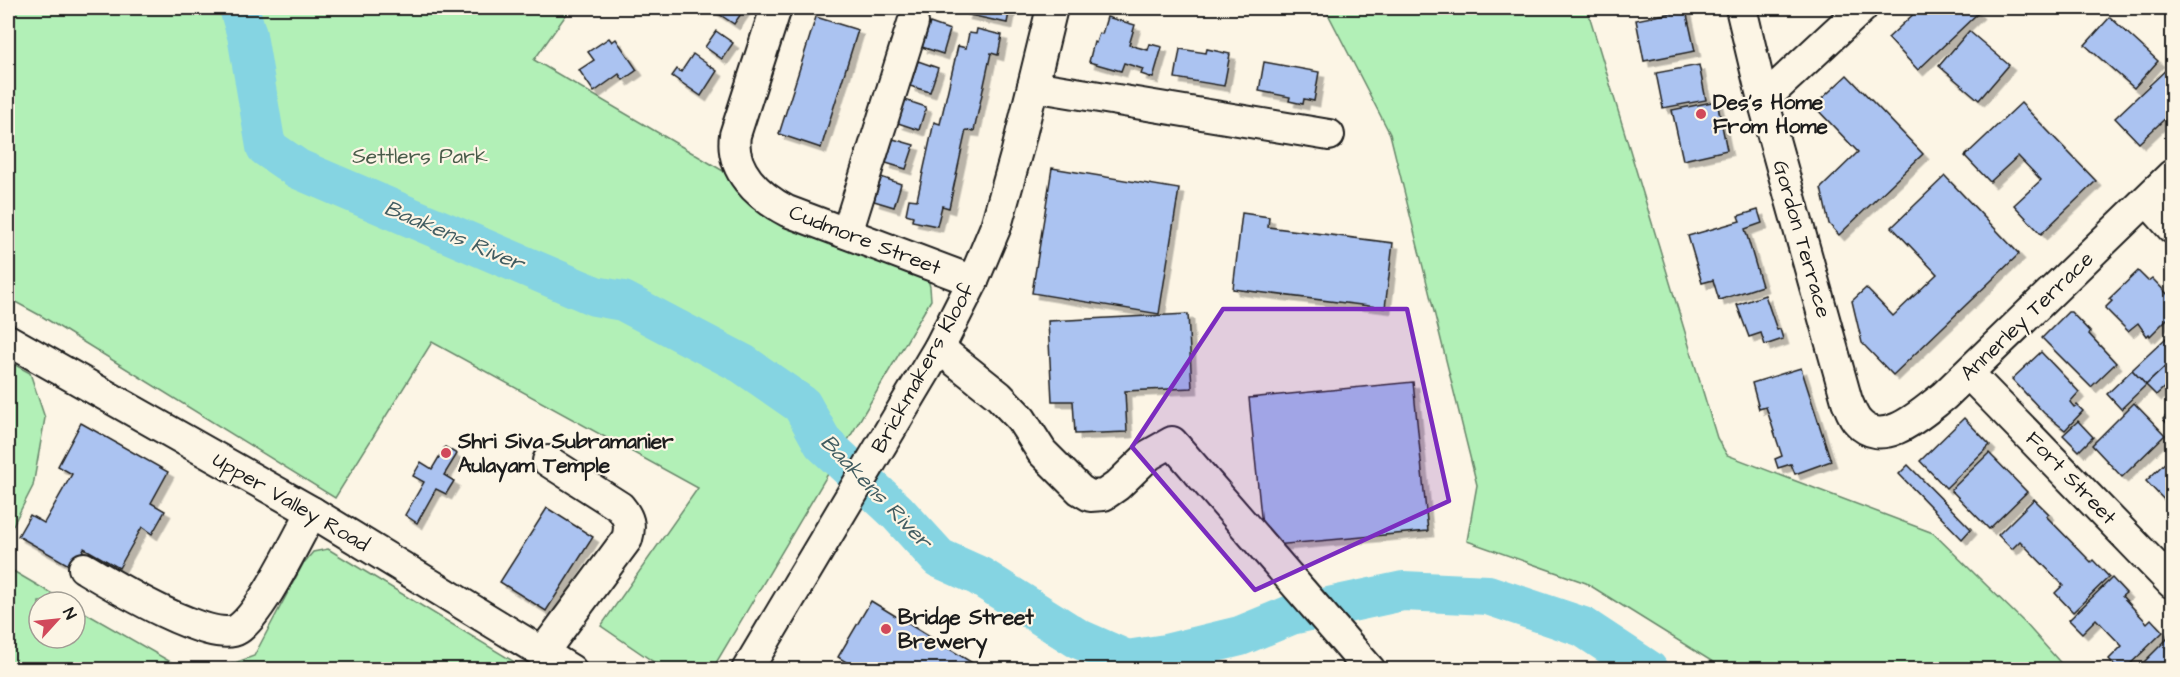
<svg xmlns="http://www.w3.org/2000/svg" width="2180" height="677" viewBox="0 0 2180 677" font-family="'Architects Daughter',sans-serif">
<defs>
<filter id="shadow"><feDropShadow dx="5.5" dy="5.5" stdDeviation="0" flood-color="#0004"/></filter>
</defs>
<rect width="100%" height="100%" fill="#fcf5e5"/>
<filter id="ink" filterUnits="userSpaceOnUse"><feTurbulence type="fractalNoise" baseFrequency=".0167" numOctaves="2"/><feDisplacementMap in="SourceGraphic" scale="12" xChannelSelector="R" yChannelSelector="G"/><feConvolveMatrix kernelMatrix="1 2 1 2 8 2 1 2 1" color-interpolation-filters="sRGB"/></filter>
<g filter="url(#ink)">
<g fill="#b2f0b7" stroke="#67866a" stroke-width="1.5">
<path d="M8,8h563l-37,52 225,132 165,70 6,25 1,13 -215,363 -11,6h-41l-63,-43 97,-138 -266,-146 -97,156 -292,-181 -35,-19z"/>
<path d="M1325,8h262l130,430 10,17 206,78 93,91 40,45h-342l-138,-86 -119,-42 10,-56 -87,-351z"/>
<path d="M8,361l22,12 15,45 -12,68 -25,49z"/>
<path d="M328,549l198,120h-308l36,-13 49,-92 10,-12z"/>
<path d="M8,568l58,34h-27v36h36v-31l108,62h-175z"/>
</g>
<g fill="none" stroke-linecap="round" stroke-linejoin="round">
<path stroke="#85d4e2" stroke-width="40" d="M239,8l8,27 19,112 32,22 297,127 28,5 53,28 67,35 59,41 21,38 74,69 42,46 40,18 98,62 50,22 39,-6 74,-18 51,-21 112,-24 85,4 95,32 65,43"/>
</g>
<g fill="#abc3f1" stroke="#1c1c1c" stroke-width="1.5" filter="url(#shadow)">
<path d="M710,8h35l-11,16z"/>
<path d="M967,8h43l-3,15 -42,-9z"/>
<path d="M1920,8h52l6,5 -60,57 -30,-32z"/>
<path d="M1686,10l9,41 -51,10 -8,-41z"/>
<path d="M816,17l42,13 -37,118 -42,-14z"/>
<path d="M1107,17l28,8 -6,20 19,5 2,-6 12,3 -9,31 -12,-4 2,-5 -19,-6 -3,8 -32,-9 5,-20 2,1 3,-10 3,1z"/>
<path d="M2110,17l48,44 -24,27 -49,-43z"/>
<path d="M930,23l20,7 -7,24 -21,-7z"/>
<path d="M977,29l25,6 -4,20 -7,-2 -17,78 -8,-1 -17,78 -7,-2 -5,20 -25,-5 1,-5 -7,-2 3,-15 8,1 17,-78 6,2 18,-78 8,2 3,-15 7,1z"/>
<path d="M716,31l17,12 -11,16 -17,-12z"/>
<path d="M1969,31l40,34 -30,35 -40,-34z"/>
<path d="M609,38l3,4 4,-3 21,31 -14,10 -4,-6 -25,18 -15,-22 15,-10 -6,-8z"/>
<path d="M1180,49l26,4 1,-4 23,5 -6,32 -49,-8z"/>
<path d="M693,54l24,17 -16,25 -29,-20 5,-7 4,3z"/>
<path d="M918,61l20,7 -8,24 -20,-6z"/>
<path d="M1264,62l55,10 -5,29 -10,-2 -1,5 -14,-3 1,-4 -31,-6z"/>
<path d="M2172,64v48l-33,31 -24,-25z"/>
<path d="M1699,65l7,35 -43,8 -7,-35z"/>
<path d="M1847,75l76,79 -84,81 -10,-11 -8,-36 37,-36 -44,-46z"/>
<path d="M905,100l21,7 -7,23 -21,-7z"/>
<path d="M1717,101l10,49 -44,10 -11,-50z"/>
<path d="M2021,103l75,78 -55,53 -27,-29 27,-25 -23,-24 -28,26 -25,-26z"/>
<path d="M893,139l21,6 -8,24 -20,-6z"/>
<path d="M1052,168l127,21 -20,125 -127,-21z"/>
<path d="M1945,176l74,78 -126,121 -31,-32 -10,-42 14,-13 27,28 44,-42 -45,-47z"/>
<path d="M881,177l20,7 -7,23 -20,-6z"/>
<path d="M1758,210l4,13 -17,6 17,57 -43,14 -6,-20 -11,3 -14,-47 52,-15 -2,-5z"/>
<path d="M1242,213l27,4 -1,10 125,16 -8,65 -152,-19z"/>
<path d="M2138,271l10,10 4,-3 20,21v15l-22,22 -1,-2 -2,2 -9,-13 -10,8 -23,-23 7,-7 -3,-2z"/>
<path d="M1765,295l12,35 3,-1 3,10 -18,6 -4,-12 -12,4 -12,-32z"/>
<path d="M2068,312h3l19,20 -1,2 27,29 -25,24 -49,-49z"/>
<path d="M1188,314l4,74 -67,3 2,41 -52,2 -2,-33h-21l-4,-80z"/>
<path d="M2166,338l6,7v15l-26,25 -14,-15z"/>
<path d="M2041,352l38,40 -9,10 4,5 3,-2 6,6 -18,19 -21,-17 -32,-34z"/>
<path d="M2165,367l7,8v5l-16,15 -10,-10z"/>
<path d="M1801,368l30,93 -36,13 -4,-10 -13,4 -3,-9 7,-3 -16,-49 -7,2 -7,-26z"/>
<path d="M2132,370l14,15 -25,24 -14,-15z"/>
<path d="M1413,382l15,149 -164,15 -15,-148z"/>
<path d="M2134,403l31,32 -43,42 -30,-32z"/>
<path d="M2172,410v19l-9,-10z"/>
<path d="M1964,418l26,27 -44,43 -26,-27z"/>
<path d="M2078,421l15,16 -14,14 -16,-16z"/>
<path d="M81,423l87,49 -17,31 14,8 -13,23 -10,-7 -23,41 -35,-20 -10,20 -56,-32 12,-21 14,8 28,-49 -14,-8z"/>
<path d="M445,447l12,7 -13,21 10,6 -8,13 -10,-5 -19,34 -12,-8 19,-33 -11,-6 8,-14 11,7z"/>
<path d="M1989,453l38,39 -38,37 -38,-39z"/>
<path d="M2170,458l2,2v45l-1,2 -25,-26z"/>
<path d="M1908,465l63,64 -9,10 -63,-65z"/>
<path d="M2034,499l15,15 -3,2 45,46 2,-2 16,17 -36,35 -18,-19 8,-8 -43,-44 -8,8 -14,-14z"/>
<path d="M547,508l46,29 -47,74 -46,-29z"/>
<path d="M2112,578l14,15 -4,3 25,27 4,-4 12,13 -39,38h-5l-10,-11 13,-13 -26,-27 -14,14 -13,-13z"/>
<path d="M871,601l113,69h-125l-21,-13z"/>
<path d="M2172,634v36h-36z"/>
</g>
<g fill="none" stroke-linecap="round" stroke-linejoin="round">
<g stroke="#1c1c1c" stroke-width="34">
<g id="minor">
<path d="M776,8l-41,127c-5,35 23,61 52,76l186,70"/>
<path d="M1741,8l22,92 84,301c3,7 6,16 11,21 25,29 65,-10 86,-26l228,-221"/>
<path d="M1033,86l296,49"/>
<path d="M1763,100l99,-92"/>
<path d="M2147,200l25,28"/>
<path d="M847,233l66,-210"/>
<path d="M8,340l304,172 259,158"/>
<path d="M939,348l60,48 22,23 21,33 38,38 10,6 14,-1 13,-9 32,-31 23,-13 198,228"/>
<path d="M1969,374l203,209"/>
<path d="M84,568c25,15 128,78 154,61 24,-16 58,-89 74,-117"/>
<path d="M543,652l84,-113c4,-14 2,-21 -7,-32l-72,-46"/>
<path d="M747,670l192,-322 34,-67 23,-55 21,-75 35,-143"/>
</g>
</g>
<use href="#minor" stroke="#fcf5e5" stroke-width="30"/>
</g>
</g>
<path fill="#7b2cbf" fill-opacity="0.2" stroke="#7b2cbf" stroke-width="4.5" stroke-linejoin="round" d="M1223,309h184l42,192 -194,89 -123,-143z"/>
<g fill="#d1495b" stroke="#fcf5e5" stroke-width="2">
<circle cx="1701" cy="114" r="6"/>
<circle cx="446" cy="453" r="6"/>
<circle cx="886" cy="629" r="6"/>
</g>
<g text-anchor="middle" dominant-baseline="central" stroke-width="4.5" stroke-linejoin="round" paint-order="stroke">
<g font-size="21" font-weight="bold" fill="#1c1c1c" stroke="#fcf5e5" text-anchor="start">
<text x="1713" y="102">Des's Home<tspan x="1713" dy="24">From Home</tspan></text>
<text x="458" y="441">Shri Siva Subramanier<tspan x="458" dy="24">Aulayam Temple</tspan></text>
<text x="898" y="617">Bridge Street<tspan x="898" dy="24">Brewery</tspan></text>
</g>
<g font-size="21" fill="#495c4a" stroke="#fcf5e5">
<text x="420" y="156">Settlers Park</text>
</g>
<g font-size="21" fill="#1c1c1c" stroke="#fcf5e5">
<text transform="translate(1802 239) rotate(74)">Gordon Terrace</text>
<text transform="translate(865 240) rotate(21)">Cudmore Street</text>
<text transform="translate(2027 316) rotate(-44)">Annerley Terrace</text>
<text transform="translate(923 368) rotate(-61)">Brickmakers Kloof</text>
<text transform="translate(2071 478) rotate(46)">Fort Street</text>
<text transform="translate(291 502) rotate(30)">Upper Valley Road</text>
</g>
<g font-size="22" font-style="italic" fill="#415c61" stroke="#fcf5e5">
<text transform="translate(454 236) rotate(23)">Baakens River</text>
<text transform="translate(876 492) rotate(46)">Baakens River</text>
</g>
</g>
<rect width="2180" height="677" fill="none" stroke="#fcf5e5" stroke-width="30"/>
<rect x="15" y="15" width="2150" height="647" fill="none" stroke="#1c1c1c" stroke-width="2" filter="url(#ink)"/>
<g transform="translate(57 620) rotate(63)"><circle r="28" fill="#fcf5e5" stroke="#a29e95" stroke-width="1.5"/>
<path d="M0-4.5L10 22L0 15L-10 22Z" fill="#d1495b"/>
<text y="-9" font-size="16" font-weight="bold" text-anchor="middle" fill="#1c1c1c">N</text>
</g>
</svg>
